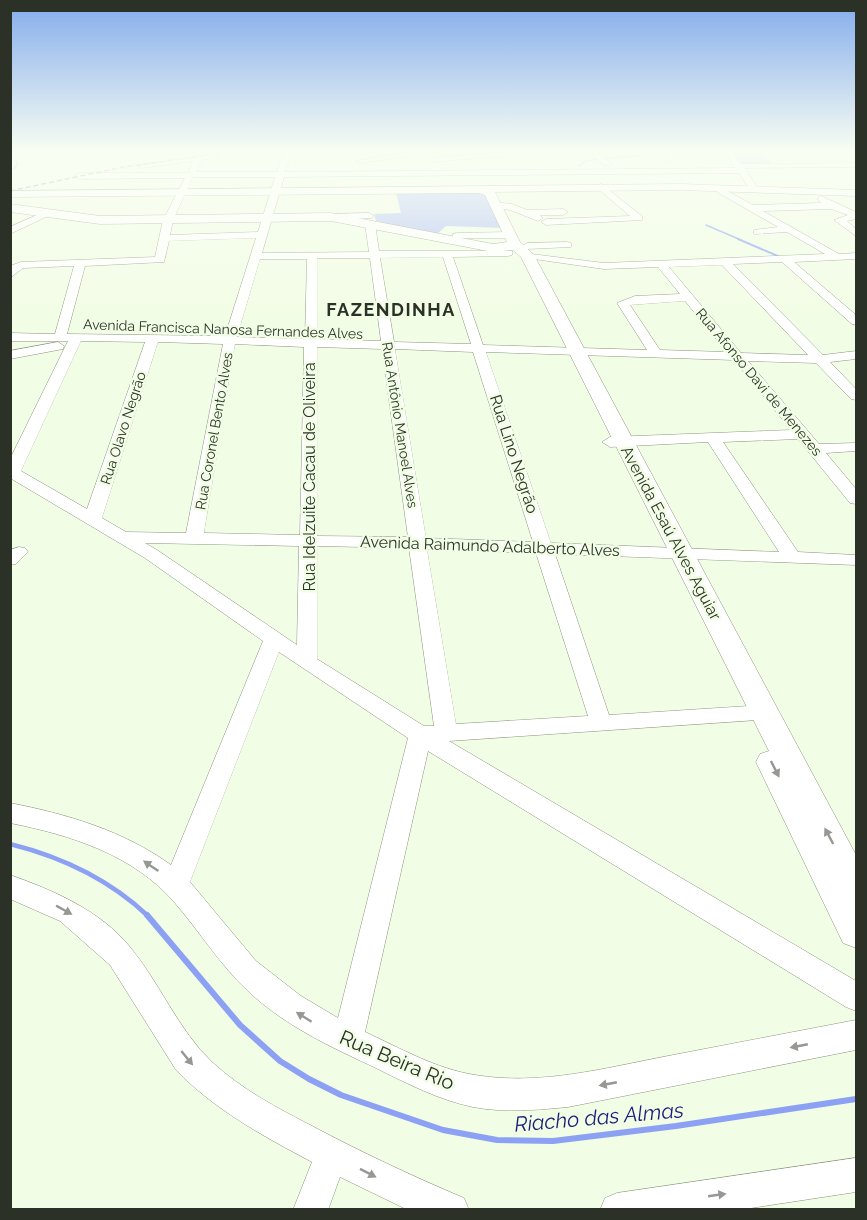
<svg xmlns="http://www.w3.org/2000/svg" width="867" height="1220" viewBox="0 0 867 1220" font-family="Raleway,sans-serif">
<rect width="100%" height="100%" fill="#f2fde5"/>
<g fill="#b5c3f6">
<path d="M729,153h31l15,13h-36z"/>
<path d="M484,190l18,38 -56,-2 -10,9 -60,-14 -2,-7 27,-1 -5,-21z"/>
</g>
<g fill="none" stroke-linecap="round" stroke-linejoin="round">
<g stroke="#8ca1f3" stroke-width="1.5">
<path d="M10,157l8,6 -4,6"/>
<path d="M604,158l34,-2 2,-4"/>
<path d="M579,166l7,-5 11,-2"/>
<path d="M706,225l35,15"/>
</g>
<path stroke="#8ca1f3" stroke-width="2" d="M738,239l47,20"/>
<path stroke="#8ca1f3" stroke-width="4.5" d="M10,844c52,13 99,35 138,72"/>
<path stroke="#8ca1f3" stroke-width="6" d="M147,915l93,110 40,36 29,18 32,16 102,35 54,10 56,1 123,-15 180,-27"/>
<g stroke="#8a947e" stroke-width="1">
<g id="minor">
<path d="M225,152h25l-48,8 -6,12h81l6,-20h8l-6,20 450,-4 -10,-16h8l8,12 115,-1v4l-111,1 13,21 -4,3 -3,-1 -12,-18 -455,4 -22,76 107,-1 -4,-28 5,-3 5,3 4,27h133v4l-4,1 -55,1 30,88 164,5 -30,-47 18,-7 45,-2 -22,-27 -54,2 -77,-11 -4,-1v-4l81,10 221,-9 -38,-22 -33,2v-4l24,-3 -61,-35v-4l3,-1 33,18 68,-2 -4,-4 4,-3 35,16v7l-9,2 9,8v7l-22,-16 14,-5 -17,-6 -68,2 76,43 17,-1v6l-62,3 62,53v10l-4,-1 -70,-62 -49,2 90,91 33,-4v8l-26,3 26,27v11l-5,-1 -35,-36 -68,-2 71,83 37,-1v8l-30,2 30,36v15l-6,-1 -52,-64 -75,3 75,110 58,3v10l-301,-11 54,161 156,-10 8,2 3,6 -3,6 -324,22 407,240v30l-10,-4 -418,-256 -63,281c35,16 71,37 110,43 65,11 130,-7 193,-19 63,-12 125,-24 188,-36v30l-288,57c-31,3 -64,6 -95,0 -34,-7 -67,-24 -97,-39 -45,-21 -91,-42 -128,-77 -28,-26 -48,-59 -73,-88 -41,-48 -104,-68 -165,-80v-20c57,11 114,28 161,62l92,-224 -118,-83 -135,-80v-19l58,-118h-58v-8l45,1 19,-68 -51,2 -13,10v-12l11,-4 134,-5 8,-37 22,-42 -106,1 -4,-3 4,-3h109l5,-12 -51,7 -4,-2zM193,177h82l-17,55 -88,3 3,-15zM256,238l-31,98 -158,-2 18,-68 79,-4 5,-21zM443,257l28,87 -77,-2 -14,-84zM317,258h53l11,83 -64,-2zM260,259h47l-2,80 -68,-2zM722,265l86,90 -67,-2 -72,-86zM685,301l42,51 -67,-2 -30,-45zM81,341l64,1 -58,167 -66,-38zM158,342l65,2 -37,189 -60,-1 -24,-14zM235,344l69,3 -4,188 -96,-2zM317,347l65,2 26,188 -91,-1zM395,349l78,3 60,190 -107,-4zM486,352l248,8 57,70 -181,7 -8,5 8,5 98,-5 71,110 -228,-9zM145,543l154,3 -2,99 -140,-95zM317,546l92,2 25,178h-10l-107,-67zM427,549l109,4 52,163 -132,8zM279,652l129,86 -70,280 -37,-22 -45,-35 -66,-79z"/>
<path d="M410,152h27l-77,11 -4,-2z"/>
<path d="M510,152h48l-127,10 -4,-2 4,-2z"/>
<path d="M589,152h9l14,12 -7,2z"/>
<path d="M660,152h9l7,7 -7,2z"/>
<path d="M601,184l41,32v4l-96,5 -5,-3 5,-3 84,-3 -32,-27 -1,-2z"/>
<path d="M495,202l17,2 15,6 36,-1 5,3 -5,3h-23l3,3 -5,3 -28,-11 -18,-3v-4z"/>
<path d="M44,212l8,2 -42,20v-7z"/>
<path d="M369,213l5,3 -2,2 -41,2 -5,-3 5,-3z"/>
<path d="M457,233l52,-1 5,3 -5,3h-56v-4z"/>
<path d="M567,242l4,1v4l-44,2 -5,-3 5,-3z"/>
<path d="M58,342l6,4 -1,3 -53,10v-8z"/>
<path d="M19,547l6,1 3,4 -12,12 -6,1v-15z"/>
<path d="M10,875c43,15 91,36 120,72 30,36 48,83 82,115 29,27 65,46 100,64 49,26 100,50 152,72l5,12h-61l-68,-33 -12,33h-35l19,-48c-49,-26 -97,-52 -136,-92l-66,-105 -50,-44 -50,-22z"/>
<path d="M856,1158v34l-118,18h-138l5,-12 12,-5z"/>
</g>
</g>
<g stroke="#8a947e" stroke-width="1">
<path id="major" d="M681,184l175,6v6l-175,-6 -186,2 25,50 14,13 322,600v93l-13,-5 -87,-181 4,-8 9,-3 -248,-494 -8,-7 -20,2 -162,-31 -231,3 -90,-12v-8l90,12 231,-3 162,31 14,-2 -22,-47 -6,-2 -469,4v-6z"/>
</g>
<use href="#minor" fill="#fff" fill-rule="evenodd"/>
<use href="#major" fill="#fff" fill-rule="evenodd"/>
<path stroke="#929a89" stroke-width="1.5" stroke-dasharray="5 3" stroke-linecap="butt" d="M10,191l113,-24 110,-15"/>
</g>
<defs><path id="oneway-solid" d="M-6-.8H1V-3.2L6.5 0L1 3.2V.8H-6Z" transform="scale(1.5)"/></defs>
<g fill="#969894">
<use href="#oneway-solid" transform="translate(775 769) rotate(63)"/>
<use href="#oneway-solid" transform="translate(829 836) rotate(-118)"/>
<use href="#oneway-solid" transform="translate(151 866) rotate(-146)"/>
<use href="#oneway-solid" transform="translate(64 910) rotate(29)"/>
<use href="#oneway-solid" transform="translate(304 1017) rotate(-148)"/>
<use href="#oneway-solid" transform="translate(799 1046) rotate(169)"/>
<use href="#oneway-solid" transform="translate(187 1058) rotate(51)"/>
<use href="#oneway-solid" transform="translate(608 1084) rotate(169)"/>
<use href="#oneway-solid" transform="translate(368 1173) rotate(27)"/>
<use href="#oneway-solid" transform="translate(717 1195) rotate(-8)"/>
</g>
<linearGradient id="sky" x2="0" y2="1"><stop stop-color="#83acec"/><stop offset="0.47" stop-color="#f9fef3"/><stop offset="1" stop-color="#f9fef3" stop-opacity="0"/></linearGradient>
<rect width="867" height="323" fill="url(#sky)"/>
<g text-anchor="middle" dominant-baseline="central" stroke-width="5" stroke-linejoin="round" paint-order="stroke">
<g font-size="14" fill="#2c3128" stroke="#f2fde5">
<text transform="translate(223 329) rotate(2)">Avenida Francisca Nanosa Fernandes Alves</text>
<text transform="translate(759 382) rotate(50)">Rua Afonso Davi de Menezes</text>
<text transform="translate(400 425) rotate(81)">Rua Antônio Manoel Alves</text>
<text transform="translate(123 428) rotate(-72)">Rua Olavo Negrão</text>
<text transform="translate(214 431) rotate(-80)">Rua Coronel Bento Alves</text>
</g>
<g font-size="16" fill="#2c3128" stroke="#f2fde5">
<text transform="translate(514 454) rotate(72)">Rua Lino Negrão</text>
<text transform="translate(309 477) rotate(-90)">Rua Idelzuite Cacau de Oliveira</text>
<text transform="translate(671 533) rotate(62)">Avenida Esaú Alves Aguiar</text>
<text transform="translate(490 546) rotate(2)">Avenida Raimundo Adalberto Alves</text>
</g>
<g font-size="18" font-weight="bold" letter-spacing="1.5" fill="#2c3128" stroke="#f2fde5">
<text x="391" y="309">FAZENDINHA</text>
</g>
<g font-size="20" fill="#2c3128" stroke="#f2fde5">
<text transform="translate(397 1060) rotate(23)">Rua Beira Rio</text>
</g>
<g font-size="21" font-style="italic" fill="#1c1e7b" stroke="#f2fde5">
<text transform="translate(599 1117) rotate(-5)">Riacho das Almas</text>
</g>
</g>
<rect width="867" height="1220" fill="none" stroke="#2c3128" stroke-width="24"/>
</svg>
